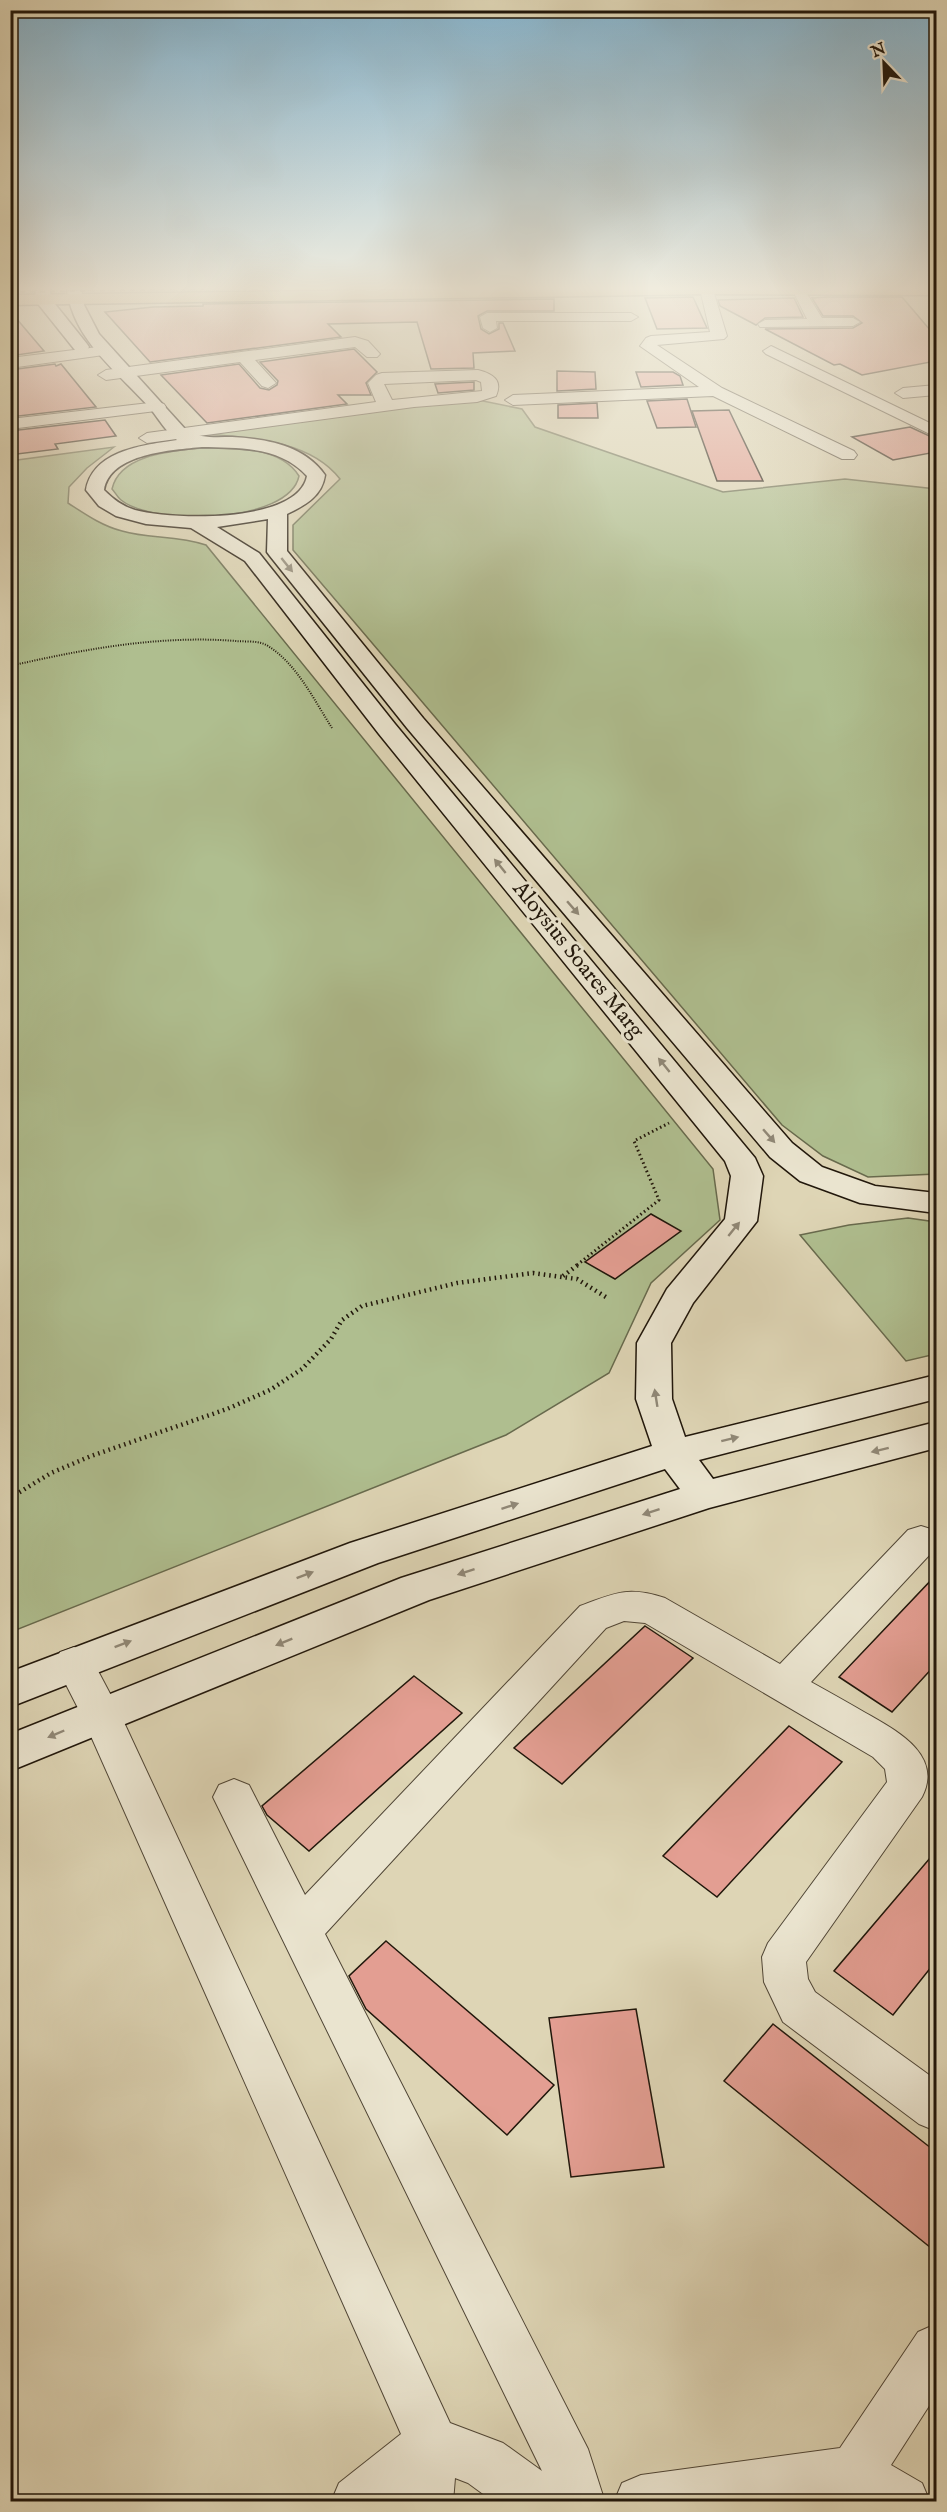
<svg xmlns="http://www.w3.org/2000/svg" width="947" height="2512" viewBox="0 0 947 2512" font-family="'IM FELL English',serif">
<rect width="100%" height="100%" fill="#ded5b5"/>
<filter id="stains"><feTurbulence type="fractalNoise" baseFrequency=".00333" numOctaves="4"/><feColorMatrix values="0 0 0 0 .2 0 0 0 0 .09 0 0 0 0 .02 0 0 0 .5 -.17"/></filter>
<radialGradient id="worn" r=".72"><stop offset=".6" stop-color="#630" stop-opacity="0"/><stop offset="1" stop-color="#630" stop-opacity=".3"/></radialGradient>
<g fill="#afbe8f" stroke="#686a4d" stroke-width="1.5">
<path d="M478,400l44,9 13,18 188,65 122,-13 91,10v685l-68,3 -45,-21 -41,-31 -489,-575v-25l47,-46c-30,-39 -89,-41 -135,-45l220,-30z"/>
<path d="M114,447l-27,21 -18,19 -1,16c17,11 34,23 54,28 27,8 54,4 84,14l507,624 7,51 -69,63 -42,90 -103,62 -495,197 -1,-1171z"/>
<path d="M202,448c32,0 78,-2 97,28 -10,48 -146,50 -178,24 -4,-3 -6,-8 -9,-11 8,-35 61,-38 90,-41z"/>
<path d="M908,1218l28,4v132l-30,7 -106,-126 49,-10z"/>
</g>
<g fill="#e39e92" stroke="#21170b" stroke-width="1.5">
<path d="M693,297l14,31 -50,1 -12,-31z"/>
<path d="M827,297h75l34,40v24l-74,14 -22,-11 -6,1 -69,-36 88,-1 9,-5 -9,-7h-30l-11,-18z"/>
<path d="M794,298l9,19 -38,1 -9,7 -36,-19 -2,-6z"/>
<path d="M554,299v12h-67l-9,5 3,13 8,5 10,-5v-6h4l12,28 -42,2 1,15 -43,1 -14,-47 -89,2 13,13 -191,25 -45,-50 48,-5 50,-1v-2z"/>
<path d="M10,311l34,40 -34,5z"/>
<path d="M354,349l23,23 -11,11 5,12h-33l9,9 -140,19 -46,-48 78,-11 21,24 9,2 8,-5 1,-4 -18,-19z"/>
<path d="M55,364l1,2 5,-2 35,43 -86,10v-47z"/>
<path d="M557,371l38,1 1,17 -39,2z"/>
<path d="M636,372h37l7,4 3,9 -42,2z"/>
<path d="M474,382v8l-36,3 -3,-9z"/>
<path d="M687,399l9,28 -39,1 -10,-27z"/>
<path d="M597,403l1,15h-40v-13z"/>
<path d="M729,410l34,71h-46l-25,-70z"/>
<path d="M105,420l11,16 -61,8 3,5 -41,5 -7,-12v-11z"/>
<path d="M910,427l26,12v13l-43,8 -41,-23z"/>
<path d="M651,1214l30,17 -66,48 -30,-17z"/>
<path d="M936,1575v89l-44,48 -53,-35z"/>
<path d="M645,1626l48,32 -131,126 -48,-36z"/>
<path d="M414,1676l48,37 -153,138 -42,-36 -5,-9z"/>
<path d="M789,1726l53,36 -125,135 -54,-41z"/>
<path d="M936,1851v110l-43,54 -59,-44z"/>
<path d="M386,1941l168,144 -47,50 -141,-126 -17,-33z"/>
<path d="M636,2009l28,158 -93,10 -22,-159z"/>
<path d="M773,2024l163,128v100l-212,-171z"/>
</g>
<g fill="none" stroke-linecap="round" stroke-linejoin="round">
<g stroke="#504636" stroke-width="2">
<g id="street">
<path d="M700,289l13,1 14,46 -3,3 -67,6 65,43 132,63 3,4 -3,4h-12l-129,-63 -200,9 -8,-5 8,-5 186,-8 -59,-41 6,-8 5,-2 59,-4z"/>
<path d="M792,289h12l18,29h31l7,4 -7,4 -93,1 -2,-3 7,-4 42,-1z"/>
<path d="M487,313h144l7,4 -7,4h-135l1,7 -7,4 -7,-4 -3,-11z"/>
<path d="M355,337l13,4 12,13 -3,3h-10l-12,-10 -100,13 21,23 -8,5 -6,-2 -22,-24 -134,18 -8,-5 8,-5z"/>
<path d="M106,346l5,2 3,3 -3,3 -101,14v-10z"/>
<path d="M771,346l165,80v11l-170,-83 -3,-3z"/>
<path d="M478,370c15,4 25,10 18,26l-19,6 -63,5 -267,36 -8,-5 8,-5 229,-31 -8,-19 8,-8 6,-2zM476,380l5,2 1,9 -90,9 -8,-16z"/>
<path d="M936,385v10l-33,3 -8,-5 8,-5z"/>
<path d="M158,402l6,2 2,3 -2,3 -154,19v-10z"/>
<path d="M921,1526l13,4 2,5 -2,15 -123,132c18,10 36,20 53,30 31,18 80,42 58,85l-116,165 2,17 7,13 121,88v51l-17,-7 -136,-102 -19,-40 -2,-25 6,-14 119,-161 -2,-13 -12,-12 -228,-134 -21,-2 -18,7 -281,306 263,515 17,53h-111l-26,-19 -13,-5 -2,24h-122l8,-19 62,-49 -319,-718 -27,-53 5,-11 14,-5 14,5 27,51 335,720 53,20 39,28 -329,-674 6,-12 15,-6 15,6 56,110 275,-289c35,-13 48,-20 85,-8l115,66 128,-134z"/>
<path d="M936,2324v71l-45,70 31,18 8,19h-316l8,-19 19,-8 199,-27 78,-116z"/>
</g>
</g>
<g stroke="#21170b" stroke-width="3">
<g id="secondary">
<path d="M36,289h14l1,10 36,45 2,3 -2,3h-12l-40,-50z"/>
<path d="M67,289h14l3,16 15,29 87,96c15,9 30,7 46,7 35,2 72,8 93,38 -3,21 -19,30 -38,39v37l136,167 369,425 30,24 53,19 61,7v20l-76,-10 -60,-22 -30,-24 -363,-429 -137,-172 -3,-4 1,-33 -51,8 42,26 136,171 360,434 8,18 -6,45 -64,82 -22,40 1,56 13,38 251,-62v24l-237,61 14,19 223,-57v26l-227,60 -280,92 -419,171v-37l391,-156 279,-89 -15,-20 -287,94 -368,144v-35l340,-129 302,-97 -16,-47 1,-56 30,-54 58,-70 6,-43 -6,-15 -346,-427 -134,-173 -54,-33 -45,-4 -30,-8 -17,-10 -13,-16c7,-40 58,-45 91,-50 -12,-9 -18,-21 -27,-32 -32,-36 -77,-68 -83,-119zM202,447c37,1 78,-1 105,29 -9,48 -136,44 -172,34 -13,-4 -22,-11 -31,-20 6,-37 69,-40 98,-43z"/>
</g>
</g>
<g stroke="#21170b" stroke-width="3">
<path id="highway" d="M471,289h465v6l-230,-1 -696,11v-10z"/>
</g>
<path stroke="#21170b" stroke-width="2" stroke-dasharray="1 1.5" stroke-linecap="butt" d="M10,666c74,-17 150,-31 226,-25 10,1 23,-1 32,5 29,18 46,54 64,82"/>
<path stroke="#21170b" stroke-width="3" stroke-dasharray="1.5 3" stroke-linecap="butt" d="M577,1265l82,-65 -25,-59 35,-18"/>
<g stroke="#21170b" stroke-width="4.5" stroke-dasharray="1.5 4" stroke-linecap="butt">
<path d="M563,1276l16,-12"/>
<path d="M10,1498l41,-25 40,-17 136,-47 43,-19 32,-21 29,-30 11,-19 20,-14 95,-23 76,-10 44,6 32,20"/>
</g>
<use href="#street" fill="#eae4cf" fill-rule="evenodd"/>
<use href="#secondary" fill="#eae4cf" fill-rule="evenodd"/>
<use href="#highway" fill="#dfba7a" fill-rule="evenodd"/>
<path stroke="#21170b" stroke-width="2" stroke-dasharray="5 5" stroke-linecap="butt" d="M10,292l196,-3"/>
</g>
<defs><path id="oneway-solid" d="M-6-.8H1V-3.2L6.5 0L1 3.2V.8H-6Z" transform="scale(1.5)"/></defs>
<g fill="#908877">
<use href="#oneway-solid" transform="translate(287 565) rotate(51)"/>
<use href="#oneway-solid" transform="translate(500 866) rotate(-129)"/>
<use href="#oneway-solid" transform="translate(573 908) rotate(49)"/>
<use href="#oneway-solid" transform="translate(664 1065) rotate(-129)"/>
<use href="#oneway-solid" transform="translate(769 1136) rotate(49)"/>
<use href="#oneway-solid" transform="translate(734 1229) rotate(-51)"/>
<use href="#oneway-solid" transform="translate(656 1398) rotate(-99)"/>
<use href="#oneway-solid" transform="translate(730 1439) rotate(-14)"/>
<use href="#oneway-solid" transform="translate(880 1450) rotate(166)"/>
<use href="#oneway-solid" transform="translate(510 1506) rotate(-18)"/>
<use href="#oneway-solid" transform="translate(651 1512) rotate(162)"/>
<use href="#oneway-solid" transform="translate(466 1572) rotate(162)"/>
<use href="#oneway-solid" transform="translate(305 1575) rotate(-21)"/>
<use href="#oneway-solid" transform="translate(284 1642) rotate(158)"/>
<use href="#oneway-solid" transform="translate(123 1644) rotate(-21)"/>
<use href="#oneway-solid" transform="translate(56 1734) rotate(157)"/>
</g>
<linearGradient id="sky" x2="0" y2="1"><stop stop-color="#86b6d1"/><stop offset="0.45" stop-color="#f0ecde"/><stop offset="1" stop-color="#f0ecde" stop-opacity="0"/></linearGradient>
<rect width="947" height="641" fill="url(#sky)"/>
<g text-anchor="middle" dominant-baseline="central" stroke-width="6" stroke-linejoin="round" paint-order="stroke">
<g font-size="22" fill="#21170b" stroke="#eae4cf">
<text transform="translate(578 960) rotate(51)">Aloysius Soares Marg</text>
</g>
</g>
<rect width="947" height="2512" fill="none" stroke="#ded5b5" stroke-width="36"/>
<rect x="12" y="12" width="923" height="2488" fill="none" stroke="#21170b" stroke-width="3"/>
<rect x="18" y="18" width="911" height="2476" fill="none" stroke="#21170b" stroke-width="1.5"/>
<g transform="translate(884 63) rotate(337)" stroke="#eae4cf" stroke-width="4.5" paint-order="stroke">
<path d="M0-4.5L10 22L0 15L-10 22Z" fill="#21170b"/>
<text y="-9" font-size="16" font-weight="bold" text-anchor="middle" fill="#21170b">N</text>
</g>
<rect width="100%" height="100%" filter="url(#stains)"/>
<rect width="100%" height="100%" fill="url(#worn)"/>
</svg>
